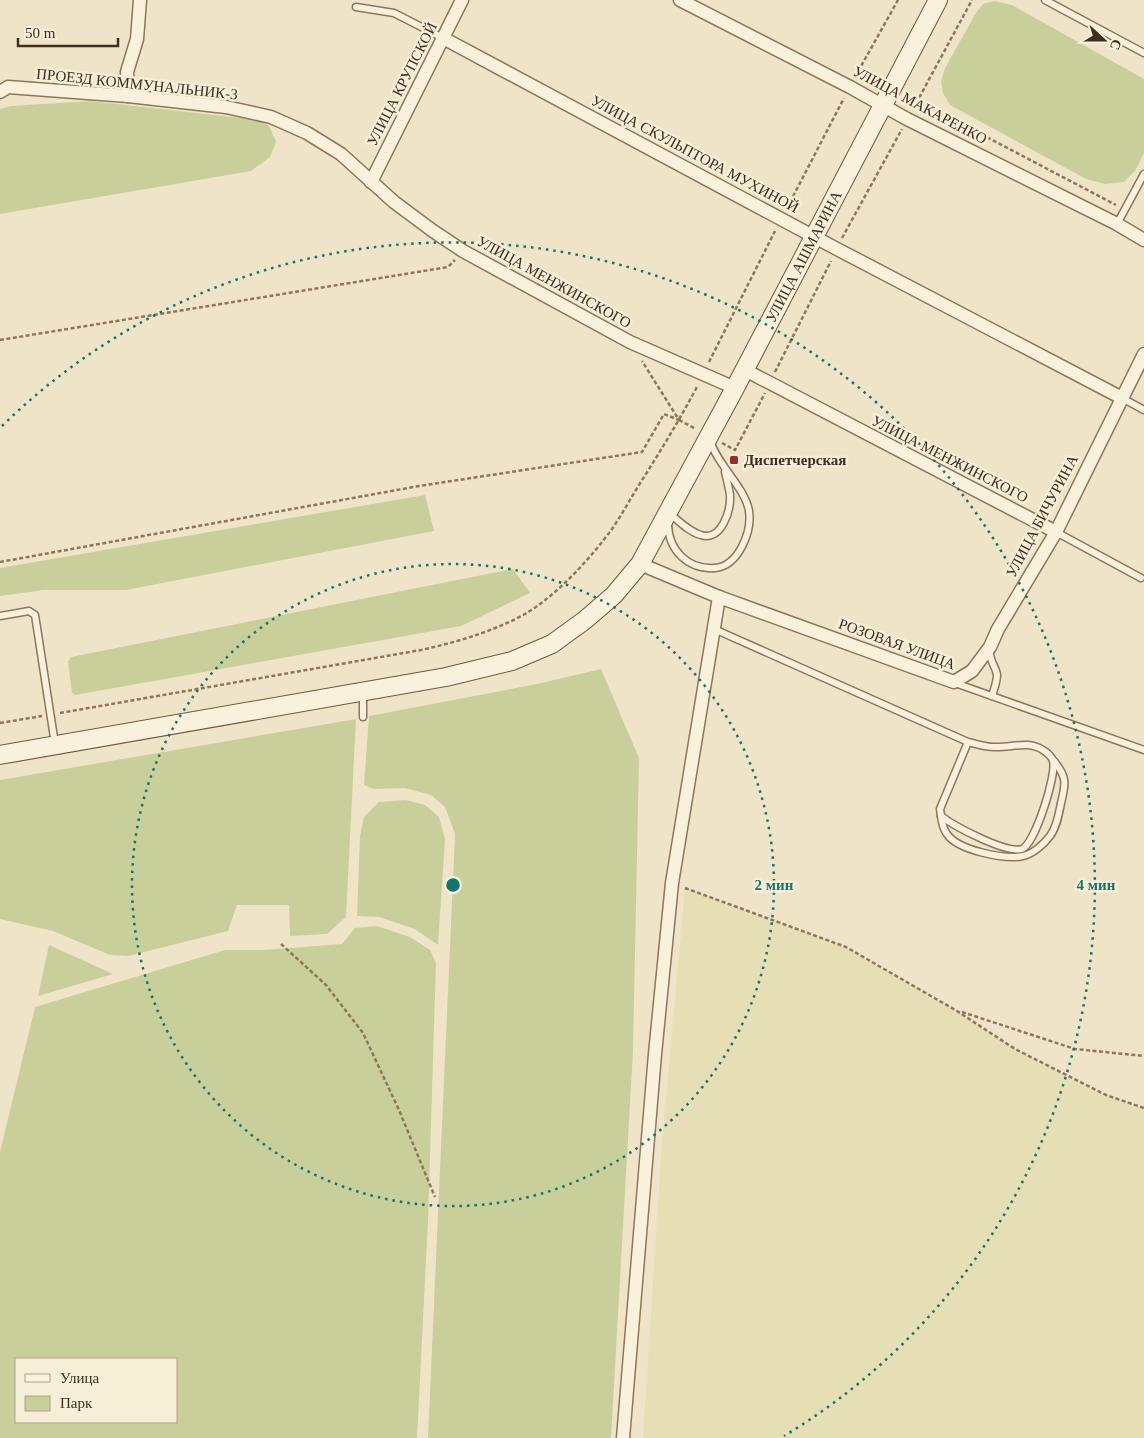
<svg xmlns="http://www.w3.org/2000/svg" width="1144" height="1438" viewBox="0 0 1144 1438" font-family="Georgia,serif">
<rect width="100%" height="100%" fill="#f0e4c8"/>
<path fill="#e6deb5" d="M685,888l161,59 111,64 58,38 91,46 38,13v330h-501l19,-295z"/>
<g fill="#c9cf9b" fill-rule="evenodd">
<path d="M995,1l17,4 132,74v74l-9,18 -11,11 -19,2 -19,-5 -136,-74 -7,-12 -2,-11 4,-14 31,-55 7,-9z"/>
<path d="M90,101l168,19 11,6 7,16 -6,15 -19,14 -251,43v-105l11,-3z"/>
<path d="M425,495l9,36 -308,59h-82l-44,6v-28z"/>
<path d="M513,569l17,24 -69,33 -386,69 -3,-2 -4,-31 3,-5z"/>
<path d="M601,669l38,89 -6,293 -22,387h-183l27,-604 -10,-27 -14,-12 -26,-7 -31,1 -10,-4 5,-69 168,-32z"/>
<path d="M356,719l-10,198 -19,17 -37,2 -1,-31h-52l-9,26 -100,25 -18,-1 -57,-24 -53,-12v-139z"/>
<path d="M406,800l19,5 14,12 6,22 -7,106 -23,-16 -36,-12 -22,-1 3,-80 4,-19 15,-15z"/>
<path d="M377,926l33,11 20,13 6,13 -8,258 -11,217h-417v-286l35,-145 190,-57h39l78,-6 13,-16zM16,1359h160v63h-160z"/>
<path d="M49,945l64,29 -75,22z"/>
</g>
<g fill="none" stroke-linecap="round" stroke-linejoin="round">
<g stroke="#8d765c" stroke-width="9">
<g id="lane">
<path d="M1045,0l99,53"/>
<path d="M356,7l38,6 49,25"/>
<path d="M1117,224l27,-50"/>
<path d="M1122,398l22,12"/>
<path d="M669,513c10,8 20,19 32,22 20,7 30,-24 29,-40 -1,-7 -3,-15 -5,-23"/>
<path d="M668,523c0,27 20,47 47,45 24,-2 37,-37 34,-57 -4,-24 -32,-46 -39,-71"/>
<path d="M1056,532l85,46"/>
<path d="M0,616l29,-5 6,4 20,129"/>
<path d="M714,629l254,113c9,2 17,5 26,5 18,1 33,-7 49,3 3,2 9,7 10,11 4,13 -18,83 -31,88 -16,5 -68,-23 -81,-33l-1,-7 28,-67"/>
<path d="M990,651c-1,9 6,16 7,24 0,7 -3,14 -5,21"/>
<path d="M955,683l189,67"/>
<path d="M363,693v24"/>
<path d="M941,816c1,7 2,13 6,18 10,16 58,26 76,22 10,-2 21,-12 27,-20 7,-9 9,-23 11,-33 5,-20 6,-26 -7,-42"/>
</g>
</g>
<g stroke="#8d765c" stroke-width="15">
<g id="street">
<path d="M680,0l170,87 57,32 210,105 27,16"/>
<path d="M443,38l394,211 285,149"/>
<path d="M0,92l8,-5 120,9 98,11 45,10 36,16 34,21 53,48 39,29 30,20 167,91 105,46"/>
<path d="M128,96l-1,-24 10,-33 3,-39"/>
<path d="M371,182l91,-182"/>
<path d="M745,370l311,162"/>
<path d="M640,564l79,33 235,85 18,-11 18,-24 8,-18 58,-97 88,-178"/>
<path d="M623,1438l32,-384 17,-171 47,-286"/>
</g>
</g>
<g stroke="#6f573f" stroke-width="20">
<g id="secondary">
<path id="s1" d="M0,755l446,-78 66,-16 40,-17 33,-24 29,-25 26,-31 95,-176 203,-388"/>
</g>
</g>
<g stroke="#8d765c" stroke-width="2.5" stroke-dasharray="4 2.5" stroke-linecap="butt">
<path d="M855,77l43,-77"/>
<path d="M918,101l198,104"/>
<path d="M913,109l59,-109"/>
<path d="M787,208l57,-110"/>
<path d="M842,238l60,-109"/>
<path d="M0,340l448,-73 7,-7"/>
<path d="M709,362l66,-131"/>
<path d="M775,372l56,-111"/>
<path d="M679,420l17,9"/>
<path d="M722,443l13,7 30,-57"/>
<path d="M0,562l419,-76 223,-34 22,-38 15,6 -37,-59"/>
<path d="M60,713l361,-63c36,-8 71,-18 104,-36 32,-19 65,-55 87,-85 11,-16 21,-35 32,-52 19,-30 37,-60 54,-92"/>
<path d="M0,723l42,-7"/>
<path d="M685,888l161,59 111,64 58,38 91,46 38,13"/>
<path d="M281,944l45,41 37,48 36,77 36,87"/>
<path d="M962,1012l113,37 69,7"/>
</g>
<use href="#lane" stroke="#faf1dc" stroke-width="6"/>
<use href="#street" stroke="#faf1dc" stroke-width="12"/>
<use href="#secondary" stroke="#faf1dc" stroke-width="18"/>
</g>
<g fill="none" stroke="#0f766e" stroke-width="2.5" stroke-dasharray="2.5 5">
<circle cx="453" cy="885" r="321"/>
<path d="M2 426A643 643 0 1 1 784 1436"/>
</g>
<rect fill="#9e2a2b" stroke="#f7eed8" stroke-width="2" x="729" y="455" width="10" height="10" rx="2.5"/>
<g text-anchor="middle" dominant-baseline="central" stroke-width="5" stroke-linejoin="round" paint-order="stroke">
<g font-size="15" fill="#3d2e20" stroke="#f7eed8">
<text transform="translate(137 84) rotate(6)">ПРОЕЗД КОММУНАЛЬНИК-3</text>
<text transform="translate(402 84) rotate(-63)">УЛИЦА КРУПСКОЙ</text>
<text transform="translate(920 105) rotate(28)">УЛИЦА МАКАРЕНКО</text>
<text transform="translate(695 154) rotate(28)">УЛИЦА СКУЛЬПТОРА МУХИНОЙ</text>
<text stroke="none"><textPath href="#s1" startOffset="1032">УЛИЦА АШМАРИНА</textPath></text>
<text transform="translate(554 282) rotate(29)">УЛИЦА МЕНЖИНСКОГО</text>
<text transform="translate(950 459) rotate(27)">УЛИЦА МЕНЖИНСКОГО</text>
<text transform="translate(1042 516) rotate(-62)">УЛИЦА БИЧУРИНА</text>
<text transform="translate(897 644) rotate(20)">РОЗОВАЯ УЛИЦА</text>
</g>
<g font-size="15" font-weight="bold" fill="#3d2e20" stroke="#f7eed8" text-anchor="start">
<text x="744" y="460">Диспетчерская</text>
</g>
</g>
<circle cx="453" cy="885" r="8" fill="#0f766e" stroke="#f7eed8" stroke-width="2.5"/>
<g font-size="15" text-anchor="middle" font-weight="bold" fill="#0f766e" stroke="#f7eed8" stroke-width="5" stroke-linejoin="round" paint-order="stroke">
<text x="774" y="890">2 мин</text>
<text x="1096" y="890">4 мин</text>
</g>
<rect x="15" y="1358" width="162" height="65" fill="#f7eed8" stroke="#ada18e"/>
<rect x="25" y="1374" width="25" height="8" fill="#faf1dc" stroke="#ada18e"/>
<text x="60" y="1383" font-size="15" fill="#3d2e20">Улица</text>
<rect x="25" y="1396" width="25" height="15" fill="#c9cf9b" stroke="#ada18e"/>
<text x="60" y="1408" font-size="15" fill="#3d2e20">Парк</text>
<g transform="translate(1104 40) rotate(111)" stroke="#f7eed8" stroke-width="4" paint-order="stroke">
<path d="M0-4L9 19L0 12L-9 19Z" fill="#3d2e20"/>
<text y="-8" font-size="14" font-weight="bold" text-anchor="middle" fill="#3d2e20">С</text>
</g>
<path d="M18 38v8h100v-8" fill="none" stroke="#3d2e20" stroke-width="2.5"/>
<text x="25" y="38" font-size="15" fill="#3d2e20" stroke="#f7eed8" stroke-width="4" paint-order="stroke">50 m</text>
</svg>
